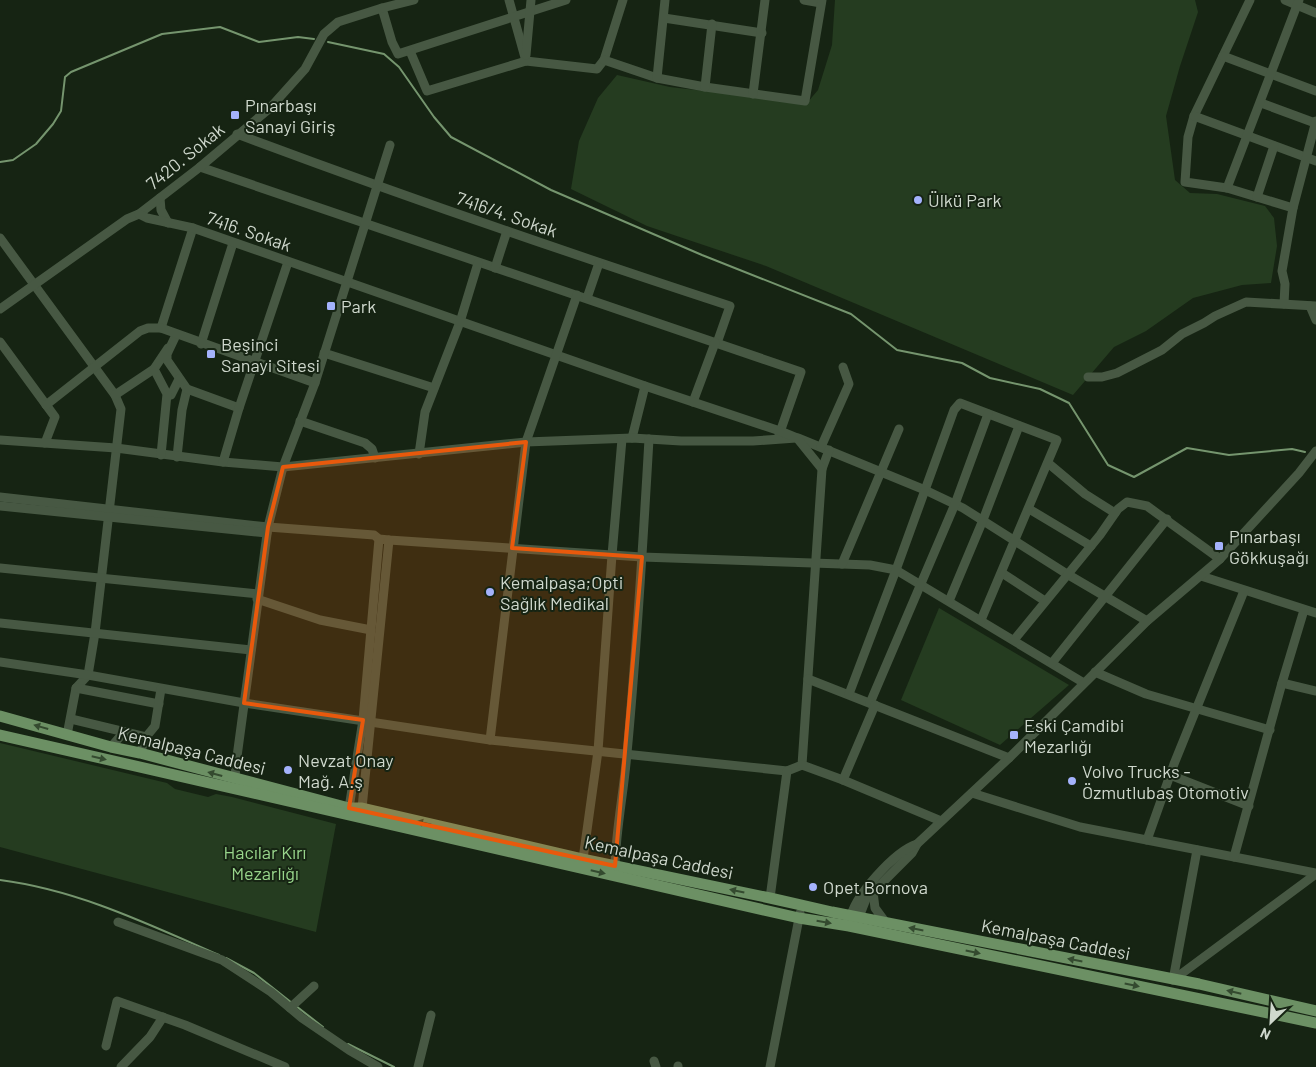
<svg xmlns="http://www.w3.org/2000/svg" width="1316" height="1067" viewBox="0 0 1316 1067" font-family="Barlow,sans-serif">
<rect width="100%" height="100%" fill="#162413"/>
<g fill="#253c20">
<path d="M835,0h360l3,12 -18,54 -14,50 9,64 15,13 27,1 48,12 9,12 3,28 -6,37 -29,2 -49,13 -47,33 -32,16 -41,48 -307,-129 -119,-40 -76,-37 8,-48 19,-43 19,-23 53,12 137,16 11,-13 14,-45z"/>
<path d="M939,608l130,77 -69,60 -99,-45z"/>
<path d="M0,743l167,40 8,6 33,8 8,-3 16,3 104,27 -20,108 -316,-85z"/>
</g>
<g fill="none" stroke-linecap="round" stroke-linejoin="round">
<g stroke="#75956e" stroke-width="2">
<path d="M328,42l56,12 15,13 35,50 17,20 100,53 151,65 149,59 46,36 65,13 28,15 50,11 29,14 39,62 26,12 53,-29 42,7 63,-6 13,3"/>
<path d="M0,162l13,-2 23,-16 17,-20 8,-13 4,-34 6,-5 91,-38 58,-7 39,15 39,-5 16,2"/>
<path d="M0,880c78,10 148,44 219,75"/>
<path d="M226,958l28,15 38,30"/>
<path d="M296,1006l27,21"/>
<path d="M348,1044l46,23"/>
</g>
<g stroke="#475843" stroke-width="9">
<path d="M509,0l17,61"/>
<path d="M804,0l17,3"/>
<path d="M1250,0l-56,116 -6,21 -3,45 42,6 66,20"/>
<path d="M1285,0l31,13"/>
<path d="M382,8l10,34 6,12 168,-54"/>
<path d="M664,18l98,15"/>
<path d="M410,51l17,40 99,-30 71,8 7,-9 19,-60"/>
<path d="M526,55l5,-55"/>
<path d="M1223,56l93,35"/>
<path d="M604,60l53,18 48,9 100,14 17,-101"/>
<path d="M657,78l8,-78"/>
<path d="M705,87l7,-63"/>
<path d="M753,94l12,-94"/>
<path d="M1261,103l54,20"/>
<path d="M1194,116l122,45"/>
<path d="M237,134c163,61 328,118 493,172l-13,37"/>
<path d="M200,167l601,205 -22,63"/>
<path d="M1227,188l72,-188"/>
<path d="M1257,197l17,-51"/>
<path d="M160,198l1,12 7,13"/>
<path d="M0,238l115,157 6,14 -26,224 -7,42 -12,13 -9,47"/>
<path d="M495,268l12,-37"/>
<path d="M587,298l12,-35"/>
<path d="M1284,304l1,-20 -3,-13 11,-63 23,-87"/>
<path d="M1310,306l6,14"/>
<path d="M0,309l127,-90 12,-5 61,-47 70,-59 35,-39 19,-35 14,-12 44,-14 32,-8"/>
<path d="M161,328l32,-100"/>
<path d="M176,335l-9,19v6l20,29 -5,21 -5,47"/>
<path d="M0,342l55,75 -10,26"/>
<path d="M201,344l32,-101"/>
<path d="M324,353l110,35"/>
<path d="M1088,377h14l15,-4 45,-23 20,-16 22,-11 11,-7 31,-14 70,4"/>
<path d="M187,389l52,19"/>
<path d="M115,395l39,-26"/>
<path d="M171,395l8,-16"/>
<path d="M693,402l22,-59"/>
<path d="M46,405l94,-74 8,-3h13l154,55"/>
<path d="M300,421l65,22 7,6 3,9"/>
<path d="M632,438l13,-52"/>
<path d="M798,438l127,52 38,18 104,66 80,47"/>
<path d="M0,440l116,8 107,14 60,5 243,-25 106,-4 49,3h72l43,-3"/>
<path d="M821,447l28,-63 -6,-17"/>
<path d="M419,454l6,-42 35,-90 18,-59"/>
<path d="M161,455l6,-61 -13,-25 14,-21"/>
<path d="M223,462l16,-54 49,-146"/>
<path d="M1048,463l37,31 30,19"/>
<path d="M822,469l7,-19"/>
<path d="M0,497l268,30 106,8 5,4 10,1 253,17 228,8 26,5 188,113"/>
<path d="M0,506l267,27"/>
<path d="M1029,509l62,37"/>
<path d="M842,564l57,-135"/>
<path d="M0,568l258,26"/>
<path d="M1002,573l43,28"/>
<path d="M1201,576l115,37"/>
<path d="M257,599l63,21 51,10"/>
<path d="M949,601l34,-81 36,-94"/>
<path d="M0,623l251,27"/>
<path d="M1014,640l86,-105 18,-26 9,-7 20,4 73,53"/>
<path d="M0,662l88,13 156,28 246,37 297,31 15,-6 20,-296 -25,-31 -17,-7 -135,-45 -452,-158 -46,-10 -8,-4"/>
<path d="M1052,663l115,-144"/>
<path d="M1095,672l51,22 124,36"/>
<path d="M808,679l201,79"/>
<path d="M1282,683l34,8"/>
<path d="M76,688l83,16"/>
<path d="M849,694l47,-124 58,-160 6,-7 97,37 -76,180"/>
<path d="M870,703l85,-199 33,-90"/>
<path d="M71,719l75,18"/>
<path d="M490,740l36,-298 51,-147"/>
<path d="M111,747l13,-15"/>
<path d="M140,753l6,-16 9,-11 6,-37"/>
<path d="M802,765l41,15 98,41"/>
<path d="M1170,775l79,31"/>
<path d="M235,779l1,-15 32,-237 15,-60 32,-84 75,-238"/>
<path d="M843,780l32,-75"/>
<path d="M972,793l108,34 236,46"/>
<path d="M349,808l14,-88 16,-181"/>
<path d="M362,808l27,-268"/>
<path d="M1147,840l27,-76 70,-173"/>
<path d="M1234,857l48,-174 22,-73"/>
<path d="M583,859l15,-108 14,-196 10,-116"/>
<path d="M615,866c1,-38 9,-75 12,-113 10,-105 16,-210 22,-314"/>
<path d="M873,892l2,16 11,15"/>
<path d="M770,898l17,-127"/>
<path d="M859,917l7,-18 46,-46 5,-9 92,-86 138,-137 73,-62 79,-86 17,-22"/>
<path d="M850,920c3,-23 45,-69 67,-76"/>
<path d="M118,922l104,38 49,32 31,26 47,32 29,17"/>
<path d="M1173,980l143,-106"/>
<path d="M1173,980l24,-130"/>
<path d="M290,1008l24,-22"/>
<path d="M106,1046l11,-45 68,24 100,42"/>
<path d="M654,1061l2,6"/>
<path d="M121,1067l29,-30 13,-20"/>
<path d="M418,1067l13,-52"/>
<path d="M678,1067v-1"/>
<path d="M770,1067l30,-154"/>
</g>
<g stroke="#6c9064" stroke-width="11">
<path d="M0,716l111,31 29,6 209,55h13l221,51 187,39 62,14 367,72 117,27"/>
<path d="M0,735l799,183 50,8 467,97"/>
</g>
</g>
<defs><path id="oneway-solid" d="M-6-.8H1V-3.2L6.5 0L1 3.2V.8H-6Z" transform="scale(1.25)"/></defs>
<g fill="#344a2f">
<use href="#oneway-solid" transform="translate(41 727) rotate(-164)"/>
<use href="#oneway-solid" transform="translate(99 758) rotate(13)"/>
<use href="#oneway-solid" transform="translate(215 774) rotate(-165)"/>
<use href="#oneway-solid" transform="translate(424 823) rotate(-167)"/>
<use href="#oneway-solid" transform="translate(598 872) rotate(13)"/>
<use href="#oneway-solid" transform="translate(737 891) rotate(-168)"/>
<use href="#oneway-solid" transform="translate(824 922) rotate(10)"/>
<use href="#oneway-solid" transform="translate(916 929) rotate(-169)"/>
<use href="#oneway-solid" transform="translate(973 952) rotate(12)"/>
<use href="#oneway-solid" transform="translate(1075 960) rotate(-169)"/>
<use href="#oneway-solid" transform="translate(1132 985) rotate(12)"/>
<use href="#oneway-solid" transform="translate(1234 992) rotate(-167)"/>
</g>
<path fill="#e8590c" fill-opacity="0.2" stroke="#e8590c" stroke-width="4" stroke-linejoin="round" d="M526,442l-14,106 130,9 -27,309 -266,-58 14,-88 -119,-17 24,-176 15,-60z"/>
<g fill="#a4b2fc" stroke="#162413" stroke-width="2">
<rect x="230" y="110" width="10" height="10" rx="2.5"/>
<circle cx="918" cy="200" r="5"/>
<rect x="326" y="301" width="10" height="10" rx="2.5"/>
<rect x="206" y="349" width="10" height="10" rx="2.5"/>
<rect x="1214" y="541" width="10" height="10" rx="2.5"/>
<circle cx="490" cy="592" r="5"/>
<rect x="1009" y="730" width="10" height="10" rx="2.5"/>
<circle cx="288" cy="770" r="5"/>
<circle cx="1072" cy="781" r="5"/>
<circle cx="813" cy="887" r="5"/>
</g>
<g text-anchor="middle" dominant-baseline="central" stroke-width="4" stroke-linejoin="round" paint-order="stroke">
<g font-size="18" fill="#cfd8cd" stroke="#162413" text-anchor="start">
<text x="245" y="105">Pınarbaşı<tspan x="245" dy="21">Sanayi Giriş</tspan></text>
<text x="928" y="200">Ülkü Park</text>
<text x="341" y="306">Park</text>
<text x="221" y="344">Beşinci<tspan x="221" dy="21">Sanayi Sitesi</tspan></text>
<text x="1229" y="536">Pınarbaşı<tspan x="1229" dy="21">Gökkuşağı</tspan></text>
<text x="500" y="582">Kemalpaşa;Opti<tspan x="500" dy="21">Sağlık Medikal</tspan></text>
<text x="1024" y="725">Eski Çamdibi<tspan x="1024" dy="21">Mezarlığı</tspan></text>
<text x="298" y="760">Nevzat Onay<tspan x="298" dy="21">Mağ. A.ş</tspan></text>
<text x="1082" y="771">Volvo Trucks -<tspan x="1082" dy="21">Özmutlubaş Otomotiv</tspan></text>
<text x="823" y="887">Opet Bornova</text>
</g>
<g font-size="18" fill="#cfd8cd" stroke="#162413">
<text transform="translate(185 156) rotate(-39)">7420. Sokak</text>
<text transform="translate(507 214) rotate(19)">7416/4. Sokak</text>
<text transform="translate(249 231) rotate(19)">7416. Sokak</text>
<text transform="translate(192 750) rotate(14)">Kemalpaşa Caddesi</text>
<text transform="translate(659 857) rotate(12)">Kemalpaşa Caddesi</text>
<text transform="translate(1056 939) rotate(11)">Kemalpaşa Caddesi</text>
</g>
<g font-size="18" fill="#98d58b" stroke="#162413">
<text x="265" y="852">Hacılar Kırı<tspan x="265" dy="21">Mezarlığı</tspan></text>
</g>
</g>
<g transform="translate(1271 1022) rotate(205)" stroke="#162413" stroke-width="4" paint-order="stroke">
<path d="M0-4L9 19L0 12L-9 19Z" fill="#cfd8cd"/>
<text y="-8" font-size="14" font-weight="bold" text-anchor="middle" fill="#cfd8cd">N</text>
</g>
</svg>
